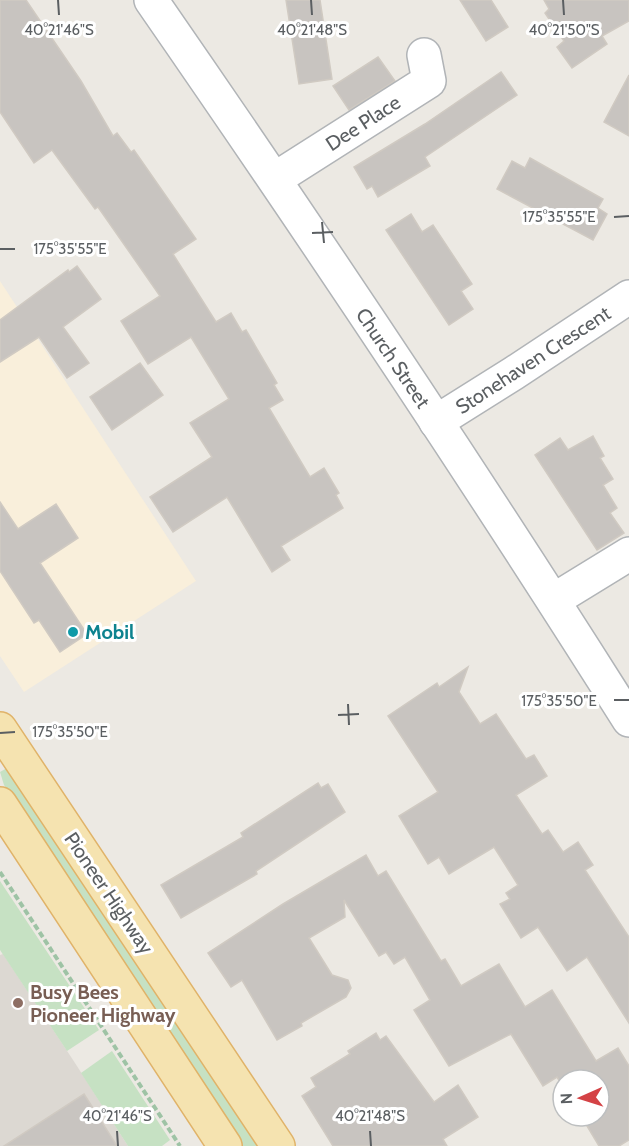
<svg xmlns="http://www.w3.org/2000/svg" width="629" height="1146" viewBox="0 0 629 1146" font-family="Cabin,sans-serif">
<rect width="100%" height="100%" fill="#ece9e3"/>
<path fill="#f9efdb" d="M0,281l196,300 -172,111 -24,-36z"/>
<path fill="#dcd8d2" d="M3,954l72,109 53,83h-128v-191z"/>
<g fill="#c6e1c3">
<path d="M7,768l252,378h-17l-238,-361 -4,-13z"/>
<path d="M0,881l99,149 -32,21 -67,-101z"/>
<path d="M112,1051l58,89 -8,6h-34l-47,-73z"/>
</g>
<g fill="#c8c4c0" stroke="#d0cac2" stroke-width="1.5">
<path d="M0,0h26l55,81 32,55 4,-3 14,19 3,-2 62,89 -23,15 43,68 15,-9 11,19 4,-2 31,53 -3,2 9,15 -14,8 41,69 14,-9 15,25 -3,2 7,13 -62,38 9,14 -18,12 -45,-75 -54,35 -23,-35 62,-40 -22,-34 39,-24 -38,-62 -43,27 -27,-43 39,-25 -62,-89 -3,2 -43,-59 -18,13 -34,-51z"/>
<path d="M286,0h34l12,79 -33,5z"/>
<path d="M460,0h31l17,27 -22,14z"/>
<path d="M544,0h85v21l-27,15 5,8 -35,24 -15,-21 7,-6 -19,-28 4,-4z"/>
<path d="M378,57l17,24 -46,29 -16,-24z"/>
<path d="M501,72l16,23 -92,62 5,9 -52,31 -6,-11 -5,3 -13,-22 71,-43z"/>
<path d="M629,75v61l-25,-14z"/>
<path d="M530,158l73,41 -5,9 9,6 -14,26 -96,-51 15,-28 13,7z"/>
<path d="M411,214l11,18 11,-7 39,59 -11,7 12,18 -24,16 -63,-95z"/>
<path d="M77,266l24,33 -38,28 26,36 -22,15 -28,-41 -39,25v-42l68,-50 1,2z"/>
<path d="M140,363l23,32 -51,35 -22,-33z"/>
<path d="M593,436l11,20 -4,2 13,21 -10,6 14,23 -7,5 14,20 -27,17 -62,-95 25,-17 8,12z"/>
<path d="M0,502l18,27 38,-25 22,34 -38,25 47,71 -27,18 -21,-32 -5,3 -34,-52z"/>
<path d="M468,667l-9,25 21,32 16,-10 30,45 8,-4 13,21 -31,19 26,39 6,-4 15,22 15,-10 15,23 -8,5 44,67v86l-42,-66 -20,14 -29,-44 -17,11 -21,-34 10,-5 -4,-6 12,-8 -24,-38 -45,27 -10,-17 -11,7 -29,-48 39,-24 -50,-76 49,-33 2,4z"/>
<path d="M318,783l3,5 7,-4 17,28 -89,59 1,3 -76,44 -20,-33 82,-48 -2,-4z"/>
<path d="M366,855l12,21 8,-5 55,90 4,-2 16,27 38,-22 26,43 27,-17 44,71 22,-13 11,18v74l-10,6h-20l-18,-30h18v-36h-36v7l-6,-10 -14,9 -32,-52 -62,32 -35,-56 16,-10 -25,-43 -11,7 -8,-12 -7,4 -35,-56 1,17 -36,21 23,37 16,5 3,8 -5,9 -45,26 1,3 -25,14 -35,-60 -11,7 -23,-34 75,-49z"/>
<path d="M376,1033l4,7 6,-4 48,66 24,-17 20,32 -35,22 4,7h-114l-31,-50 14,-9 -5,-9 39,-24 -2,-3z"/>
<path d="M84,1094l33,52h-113z"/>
</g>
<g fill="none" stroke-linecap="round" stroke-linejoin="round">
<g stroke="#b1b4b7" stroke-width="36">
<g id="minor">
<path d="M151,0c164,237 324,476 478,720"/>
<path d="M275,179l154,-98 -5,-26"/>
<path d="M436,422l78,-49 115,-76"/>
<path d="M554,600l75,-46"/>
</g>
</g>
<g stroke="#e0b369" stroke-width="36">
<g id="major">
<path d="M0,729l278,417"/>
<path d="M0,804l225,342"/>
</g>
</g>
<path stroke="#9ec3a5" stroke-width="4" stroke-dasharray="6 3" stroke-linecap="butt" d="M0,872l180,274"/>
<use href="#minor" stroke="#fff" stroke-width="33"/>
<use href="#major" stroke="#f5e3b0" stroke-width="33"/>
</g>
<path fill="none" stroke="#5b5f62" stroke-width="2" d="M58,0l1,15M311,0l1,15M563,0l1,15M614,217l15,-1M322,222l2,21M312,233l21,-1M0,249h15M614,700h15M348,704l1,21M338,715l21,-1M0,733l15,-1M117,1131l1,15M370,1131l1,15"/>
<circle fill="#0f9aa8" stroke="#fff" stroke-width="2" cx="73" cy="632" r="6"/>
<circle fill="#8d6e63" stroke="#fff" stroke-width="2" cx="18" cy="1003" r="6"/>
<g text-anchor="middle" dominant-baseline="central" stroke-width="6" stroke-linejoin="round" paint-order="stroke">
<g font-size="20" fill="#5b5f62" stroke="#fff">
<text transform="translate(363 123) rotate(-33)">Dee Place</text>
<text transform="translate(393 358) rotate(56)">Church Street</text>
<text transform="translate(533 360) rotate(-33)">Stonehaven Crescent</text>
<text transform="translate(109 893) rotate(56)">Pioneer Highway</text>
</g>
<g font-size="20" font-weight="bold" fill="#0d838f" stroke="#fff" text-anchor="start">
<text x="85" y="632">Mobil</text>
</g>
<g font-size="20" font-weight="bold" fill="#785e54" stroke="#fff" text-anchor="start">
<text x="30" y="992">Busy Bees<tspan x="30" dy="23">Pioneer Highway</tspan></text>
</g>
</g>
<g font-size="15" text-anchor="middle" fill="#5b5f62" stroke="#fff" stroke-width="6" stroke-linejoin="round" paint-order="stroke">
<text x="59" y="35">40°21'46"S</text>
<text x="312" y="35">40°21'48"S</text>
<text x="564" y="35">40°21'50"S</text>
<text x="559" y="222">175°35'55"E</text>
<text x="70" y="254">175°35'55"E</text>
<text x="559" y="706">175°35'50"E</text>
<text x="70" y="737">175°35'50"E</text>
<text x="117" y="1121">40°21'46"S</text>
<text x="370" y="1121">40°21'48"S</text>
</g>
<g transform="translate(581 1098) rotate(267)"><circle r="28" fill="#ffffff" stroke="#bdbfc0" stroke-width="1.5"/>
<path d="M0-4.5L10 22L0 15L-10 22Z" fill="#d44245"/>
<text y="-9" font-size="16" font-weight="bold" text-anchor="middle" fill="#5b5f62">N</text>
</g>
</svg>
